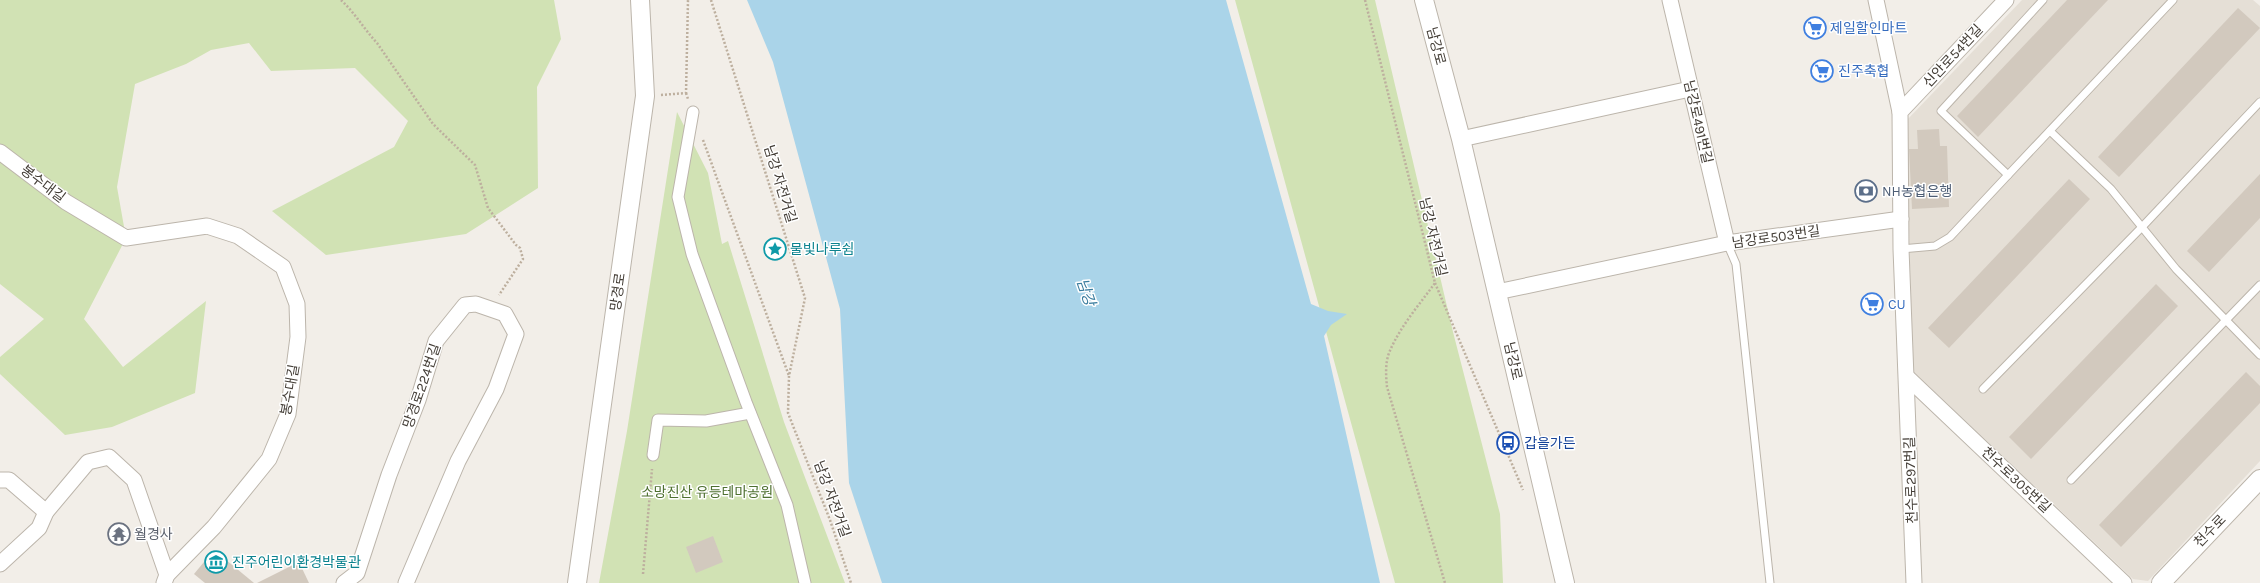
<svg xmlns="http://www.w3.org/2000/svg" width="2260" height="583" viewBox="0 0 2260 583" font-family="Karla,'Noto Sans KR',sans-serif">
<rect width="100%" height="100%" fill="#f2eee8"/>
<path fill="#e5dfd6" d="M2022,0h231l7,6v455l-112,120 -15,-2 -220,-208 -7,-250z"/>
<g fill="#d1e2b4">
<path d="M0,0h554l7,39 -24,48 1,101 -72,46 -140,21 -54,-44 122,-64 14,-26 -53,-53 -84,3 -22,-28 -38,7 -25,14 -51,20 -18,103 9,51 -42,81 39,48 83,-66 -11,92 -83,34 -47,8 -65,-61v-17l44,-38 -44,-35z"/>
<path d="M1235,0h140l78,332 47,182 3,69h-108z"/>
<path d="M677,112l31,61 14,71 6,-3 56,181 61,161h-246l28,-152z"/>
</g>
<path fill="#aad4e9" d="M747,0h479l85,304 17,7 19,3 -16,11 -7,11 56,247h-498l-33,-100 -9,-174 -67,-247z"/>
<g fill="#d2c9be">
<path d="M2067,0h41l-130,137 -21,-21z"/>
<path d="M2238,8l22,20 -141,149 -21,-20z"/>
<path d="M1939,129l1,17h7l2,61 -37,2 -3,-60h9l-1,-19z"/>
<path d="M2260,174v44l-51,54 -22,-21z"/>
<path d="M2069,179l21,20 -141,149 -21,-20z"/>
<path d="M2156,284l22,22 -147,153 -22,-22z"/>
<path d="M2246,372l14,14v17l-139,144 -22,-22z"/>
<path d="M713,536l10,26 -27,11 -10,-26z"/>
<path d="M214,550l40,33h-49l-11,-9z"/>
<path d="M299,562l10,21h-52z"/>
</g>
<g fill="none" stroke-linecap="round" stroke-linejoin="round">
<g stroke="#bcb5ab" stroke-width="9">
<g id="service">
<path d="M2050,131l61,58 65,80 84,86"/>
<path d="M2008,175l165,-175"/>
<path d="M1727,243l9,21 34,319"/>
<path d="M1901,249l34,-3 15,-9 58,-62 -67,-64 102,-111"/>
<path d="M1983,389l159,-162 118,-125"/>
<path d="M2071,480l189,-195"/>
</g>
</g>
<g stroke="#bcb5ab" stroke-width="13">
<g id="pedestrian">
<path d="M693,112l-15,85 14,57 54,148 41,103 18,78"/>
<path d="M653,455l5,-35 48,1 44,-8"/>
</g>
</g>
<g stroke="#bcb5ab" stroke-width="17">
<g id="minor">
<path d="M1670,0l57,243"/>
<path d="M1876,0l24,112"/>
<path d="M1461,139l229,-50"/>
<path d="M0,152l66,50 60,36 81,-12 31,10 45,31 14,37 1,33 -10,77 -19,45 -55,68 -47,48 -3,8"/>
<path d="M1497,292l230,-49 174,-24"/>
<path d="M1908,378l216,205"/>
<path d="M0,480h9l37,32"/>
<path d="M0,564l39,-36 7,-16 42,-50 21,-5 25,23 33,95"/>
<path d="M344,583l13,-10 32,-98 29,-75 18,-59 29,-36 11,-1 29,10 11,20 -20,55 -38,72 -52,122"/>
<path d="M1914,583l-13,-334 -1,-137 106,-112"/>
</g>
</g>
<g stroke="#bcb5ab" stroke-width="20">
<g id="tertiary">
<path d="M1424,0l37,139 104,444"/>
<path d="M577,583l68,-487 -5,-96"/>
<path d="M2161,583l99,-104"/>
</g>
</g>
<g stroke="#bdaf9e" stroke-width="2.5" stroke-dasharray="2 2" stroke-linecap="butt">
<path d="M341,0c14,13 23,29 36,43l56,81 42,41 13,43 28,37 4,3 3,11 -24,36"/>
<path d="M711,0l94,298 -16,78 -1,37 42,107 21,63"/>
<path d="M1365,0l70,283c-16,22 -36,45 -46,70 -4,11 -3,23 -2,34l58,196"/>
<path d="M686,93l2,6"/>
<path d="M661,95l25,-2 2,-93"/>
<path d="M703,140l86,236"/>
<path d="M1435,283l88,207"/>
<path d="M643,574l9,-105"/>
</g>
<use href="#service" stroke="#fff" stroke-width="7"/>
<use href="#pedestrian" stroke="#fff" stroke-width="11"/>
<use href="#minor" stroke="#fff" stroke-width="15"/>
<use href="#tertiary" stroke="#fff" stroke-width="18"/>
</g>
<defs>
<g id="supermarket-ring" transform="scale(1.15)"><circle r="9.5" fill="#fff" stroke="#3f7fe0" stroke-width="1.5"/><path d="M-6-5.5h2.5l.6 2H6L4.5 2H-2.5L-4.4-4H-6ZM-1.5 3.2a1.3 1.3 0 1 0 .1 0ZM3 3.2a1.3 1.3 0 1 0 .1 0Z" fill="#3f7fe0"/></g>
<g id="bank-ring" transform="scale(1.15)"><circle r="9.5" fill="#fff" stroke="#5c6f8a" stroke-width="1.5"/><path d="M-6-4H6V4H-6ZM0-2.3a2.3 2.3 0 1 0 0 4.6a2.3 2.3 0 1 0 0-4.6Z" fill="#5c6f8a"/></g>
<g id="sight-ring" transform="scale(1.15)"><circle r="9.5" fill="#fff" stroke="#0f9aa8" stroke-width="1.5"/><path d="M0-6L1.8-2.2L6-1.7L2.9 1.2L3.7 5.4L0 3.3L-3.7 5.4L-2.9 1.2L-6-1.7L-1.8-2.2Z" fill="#0f9aa8"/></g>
<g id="bus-ring" transform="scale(1.15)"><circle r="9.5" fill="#fff" stroke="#1a4fb4" stroke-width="1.5"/><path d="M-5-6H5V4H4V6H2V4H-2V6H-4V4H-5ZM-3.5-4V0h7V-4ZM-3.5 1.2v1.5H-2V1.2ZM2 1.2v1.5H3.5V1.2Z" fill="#1a4fb4"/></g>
<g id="temple-ring" transform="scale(1.15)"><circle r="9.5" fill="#fff" stroke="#6b7280" stroke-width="1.5"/><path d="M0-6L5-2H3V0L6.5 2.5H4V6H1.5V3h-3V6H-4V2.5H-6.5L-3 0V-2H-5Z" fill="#6b7280"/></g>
<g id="museum-ring" transform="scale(1.15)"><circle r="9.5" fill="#fff" stroke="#0f9aa8" stroke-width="1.5"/><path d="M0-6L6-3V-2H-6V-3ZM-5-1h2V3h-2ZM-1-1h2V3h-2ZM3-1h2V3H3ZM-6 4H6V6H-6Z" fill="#0f9aa8"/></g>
</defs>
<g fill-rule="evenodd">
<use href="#supermarket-ring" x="1815" y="28"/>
<use href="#supermarket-ring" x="1822" y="71"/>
<use href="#bank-ring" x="1866" y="191"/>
<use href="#sight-ring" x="775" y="249"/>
<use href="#supermarket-ring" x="1872" y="304"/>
<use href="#bus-ring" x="1508" y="443"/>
<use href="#temple-ring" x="119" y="534"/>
<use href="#museum-ring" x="216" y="562"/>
</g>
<g text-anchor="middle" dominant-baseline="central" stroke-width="3" stroke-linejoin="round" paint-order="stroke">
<g font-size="14" fill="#366cbe" stroke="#fff" text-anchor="start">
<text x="1830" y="28">제일할인마트</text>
<text x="1838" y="71">진주축협</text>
<text x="1888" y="304">CU</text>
</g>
<g font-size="14" fill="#443e37" stroke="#fff">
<text transform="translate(1436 46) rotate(75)">남강로</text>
<text transform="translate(1953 56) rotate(-47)">신안로54번길</text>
<text transform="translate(1698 122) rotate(77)">남강로491번길</text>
<text transform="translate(43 184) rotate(37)">봉수대길</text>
<text transform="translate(780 184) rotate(73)">남강 자전거길</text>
<text transform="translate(1433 237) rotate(77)">남강 자전거길</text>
<text transform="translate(1776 237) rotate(-8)">남강로503번길</text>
<text transform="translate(618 292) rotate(-82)">망경로</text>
<text transform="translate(1513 361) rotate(77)">남강로</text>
<text transform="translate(422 386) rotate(-71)">망경로224번길</text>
<text transform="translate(290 390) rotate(-80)">봉수대길</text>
<text transform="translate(1911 480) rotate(-92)">천수로297번길</text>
<text transform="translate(2016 480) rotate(43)">천수로305번길</text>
<text transform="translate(832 499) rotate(70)">남강 자전거길</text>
<text transform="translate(2210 531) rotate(-46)">천수로</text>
</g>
<g font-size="14" fill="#4e5e75" stroke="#fff" text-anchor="start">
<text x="1882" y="191">NH농협은행</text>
</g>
<g font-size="14" fill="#0d838f" stroke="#fff" text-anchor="start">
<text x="790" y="249">물빛나루쉼</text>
<text x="232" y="562">진주어린이환경박물관</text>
</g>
<g font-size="14" fill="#164399" stroke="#fff" text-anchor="start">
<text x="1524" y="443">갑을가든</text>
</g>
<g font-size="14" fill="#4e7030" stroke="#fff">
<text x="707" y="492">소망진산 유등테마공원</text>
</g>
<g font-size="14" fill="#5b616d" stroke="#fff" text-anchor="start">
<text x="134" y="534">월경사</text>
</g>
<g font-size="15" font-style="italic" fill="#397c9e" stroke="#fff">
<text transform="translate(1086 292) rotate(71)">남강</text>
</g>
</g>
</svg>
